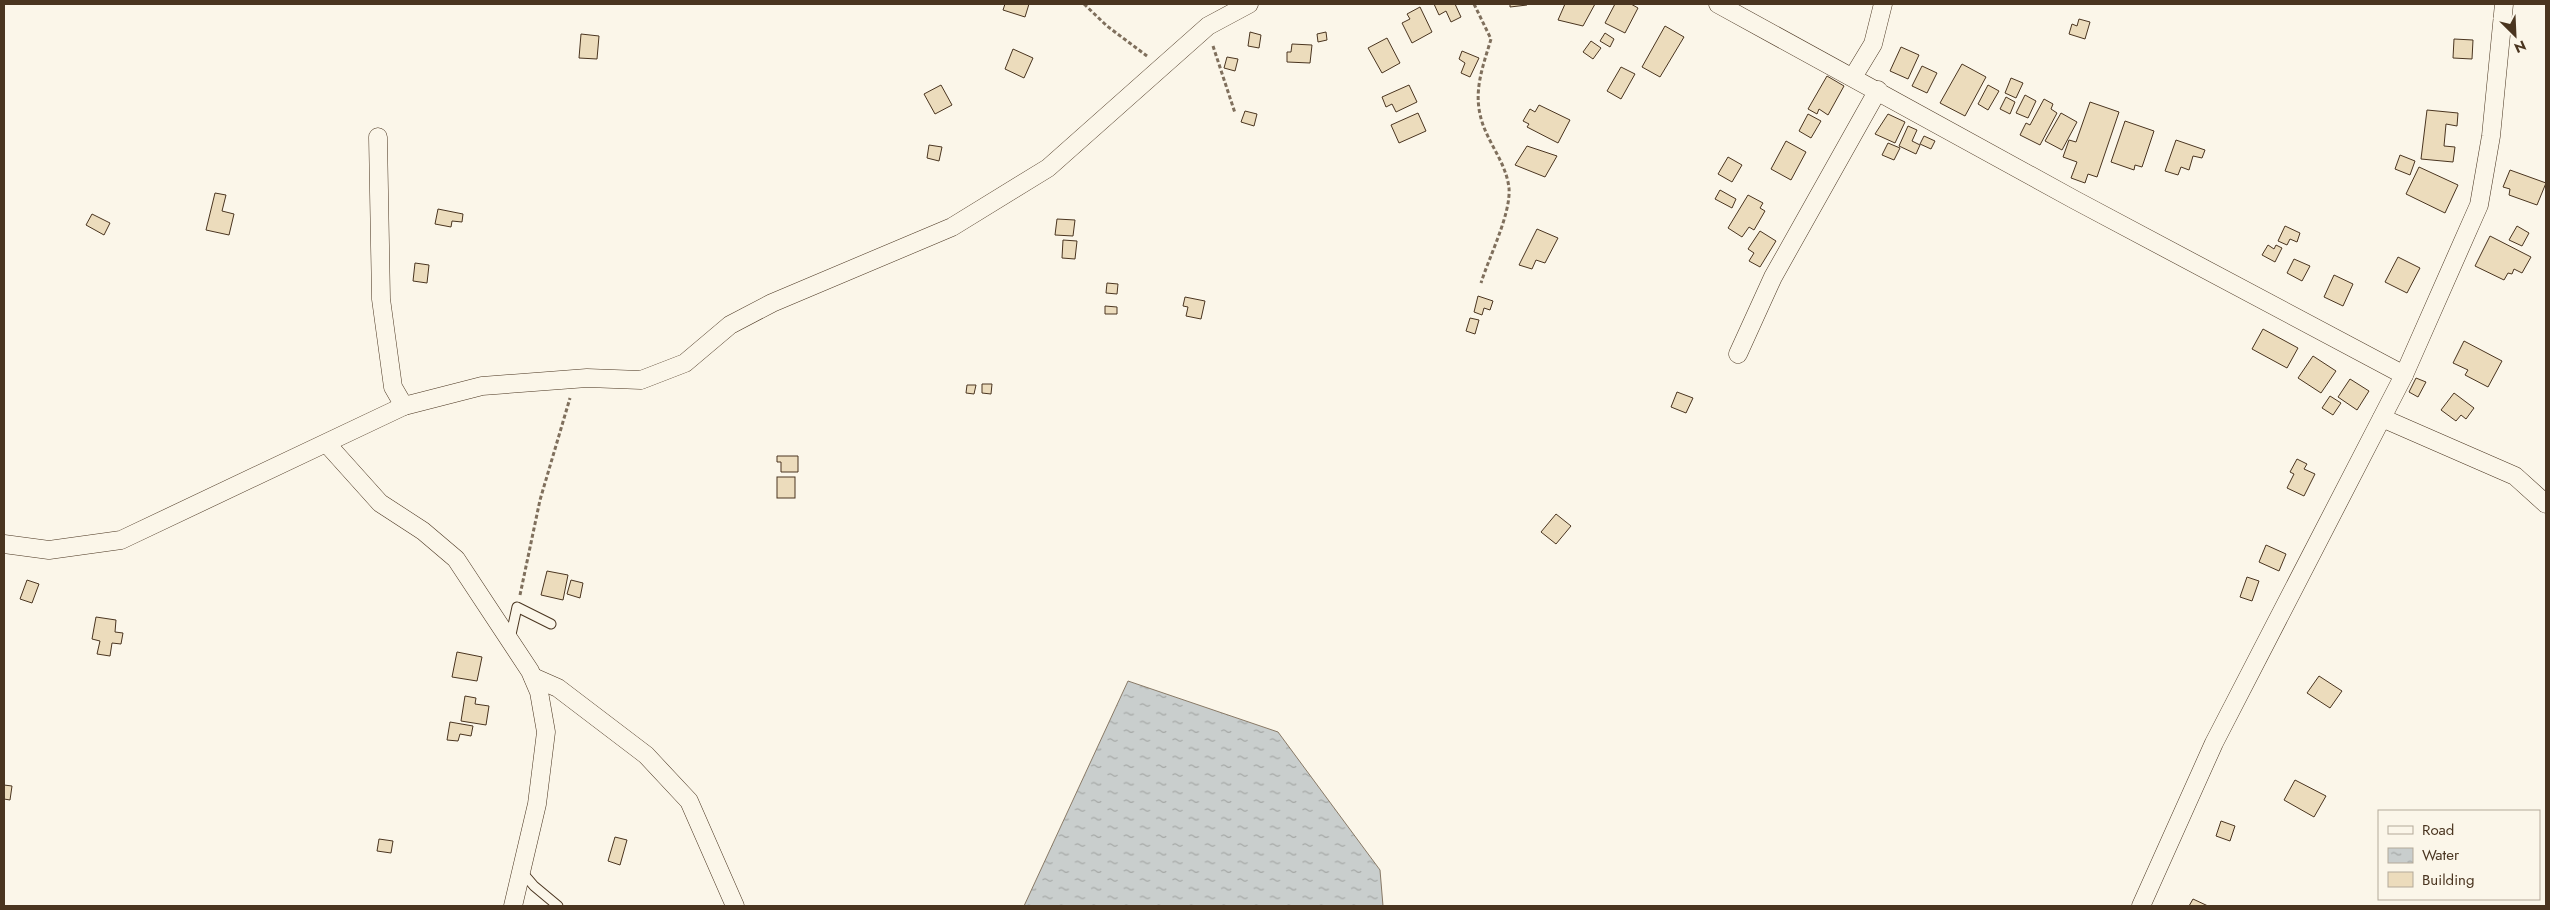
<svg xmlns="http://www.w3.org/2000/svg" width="2550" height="910" viewBox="0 0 2550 910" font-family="Jost,sans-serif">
<defs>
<pattern id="water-ripples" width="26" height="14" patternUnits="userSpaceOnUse" patternTransform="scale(1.25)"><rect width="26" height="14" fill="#c9cecd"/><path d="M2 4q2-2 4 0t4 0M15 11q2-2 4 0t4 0" fill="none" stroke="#a5a8a6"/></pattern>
</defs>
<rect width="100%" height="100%" fill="#fbf6e9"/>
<path fill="url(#water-ripples)" stroke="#887966" d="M1128,681l150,51 102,138 3,36h-359z"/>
<g fill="#ecdcbc" stroke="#4a3520">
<path d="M1005,4h24l-4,13 -22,-7z"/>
<path d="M1434,4h21l6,13 -10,5 -5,-11 -7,4z"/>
<path d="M1510,4h17v1l-17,2z"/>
<path d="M1565,4h30l-12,22 -25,-6z"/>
<path d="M1615,4h16l7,4 -13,25 -20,-10z"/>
<path d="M1420,7l12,25 -20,11 -10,-20 8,-4 -3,-5z"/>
<path d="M2079,19l11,3 -5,17 -16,-5 3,-10 5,2z"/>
<path d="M1665,26l19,11 -24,40 -18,-10z"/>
<path d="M1250,32l11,3 -2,13 -11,-2z"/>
<path d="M1326,32l1,8 -9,2 -1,-8z"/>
<path d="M1605,33l9,6 -4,8 -10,-6z"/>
<path d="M581,34l18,2 -2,23 -18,-1z"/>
<path d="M1387,38l13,25 -18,10 -14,-25z"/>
<path d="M2454,39l19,1 -1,19 -19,-1z"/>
<path d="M1591,41l10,7 -8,11 -10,-7z"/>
<path d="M1292,44l20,1 -2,18 -23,-1v-10h4z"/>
<path d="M1901,47l18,8 -11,24 -18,-8z"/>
<path d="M1013,49l20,9 -9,20 -19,-9z"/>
<path d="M1462,51l17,7 -9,19 -9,-4 4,-10 -6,-4z"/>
<path d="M1227,57l11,2 -3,12 -11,-3z"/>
<path d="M1962,64l24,13 -21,39 -25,-13z"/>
<path d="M1922,66l15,7 -10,20 -15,-7z"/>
<path d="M1621,67l14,7 -14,25 -14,-8z"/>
<path d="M1827,76l17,10 -16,29 -9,-6 -2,5 -9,-5z"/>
<path d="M2011,78l12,5 -7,15 -11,-5z"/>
<path d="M941,85l11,20 -17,9 -11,-20z"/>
<path d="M1409,85l8,17 -21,10 -4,-8 -6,3 -4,-10z"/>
<path d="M1988,85l11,6 -11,19 -10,-6z"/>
<path d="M2025,95l11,6 -8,17 -12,-5z"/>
<path d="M2006,97l9,5 -5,12 -10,-5z"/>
<path d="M2044,99l9,5 -2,5 6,4 -17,32 -20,-10 6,-12 4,2z"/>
<path d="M2090,102l29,10 -22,65 -9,-3 -3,9 -14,-5 6,-16 -14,-5 6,-17 7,2z"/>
<path d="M1539,105l31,15 -12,23 -31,-16 2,-3 -6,-3 7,-12 5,3z"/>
<path d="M2427,110l31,3 -1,13 -11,-2 -2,22 11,1 -2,15 -32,-3z"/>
<path d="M1245,111l12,3 -3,12 -13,-4z"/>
<path d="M1418,113l8,18 -27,12 -8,-18z"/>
<path d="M2061,113l16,9 -15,28 -17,-9z"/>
<path d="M1808,114l13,7 -10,17 -12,-7z"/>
<path d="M1888,114l17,8 -10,21 -20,-9z"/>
<path d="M2125,121l29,10 -12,36 -7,-2 -1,5 -23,-8z"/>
<path d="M1908,126l9,4 -5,11 8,4 -4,9 -17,-8z"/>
<path d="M1924,136l11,5 -4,8 -11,-5z"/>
<path d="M2176,140l29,10 -3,8 -9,-2 -4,14 -8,-3 -3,8 -13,-4z"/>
<path d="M1786,141l20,11 -15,28 -20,-11z"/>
<path d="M1888,143l12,5 -6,12 -12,-5z"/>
<path d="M929,145l13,2 -3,14 -12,-3z"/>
<path d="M1527,146l30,10 -12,21 -30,-12z"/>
<path d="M2400,155l15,6 -5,14 -15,-6z"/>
<path d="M1728,157l14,8 -10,17 -14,-8z"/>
<path d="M2419,167l39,18 -13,28 -39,-19z"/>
<path d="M2510,170l36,13 -9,22 -28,-10 1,-6 -7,-2z"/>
<path d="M1720,190l16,9 -4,9 -17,-9z"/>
<path d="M215,193l11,2 -4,16 12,3 -5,21 -23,-5z"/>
<path d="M1748,195l15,8 -3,5 5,3 -11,19 -5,-3 -7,10 -14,-9z"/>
<path d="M438,209l25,5 -1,8 -10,-1 -1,6 -16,-3z"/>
<path d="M92,214l18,9 -6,12 -18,-10z"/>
<path d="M1057,219l18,1 -2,16 -18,-1z"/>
<path d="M2285,226l15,7 -3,9 -7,-3 -3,6 -9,-4z"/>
<path d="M2517,226l12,7 -7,13 -13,-6z"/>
<path d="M1537,229l21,9 -13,25 -9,-3 -4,9 -13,-4z"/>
<path d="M1760,231l16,10 -16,26 -11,-6 5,-8 -6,-4z"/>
<path d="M2490,236l41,21 -9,16 -8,-4 -2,5 -4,-1 -4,7 -29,-14z"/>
<path d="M1063,240l14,1 -2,18 -13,-1z"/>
<path d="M2268,245l6,4 2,-4 6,3 -7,14 -13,-7z"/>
<path d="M2398,257l22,11 -13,25 -22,-11z"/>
<path d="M2294,259l16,7 -8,15 -15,-8z"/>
<path d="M415,263l14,2 -2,18 -14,-2z"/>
<path d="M2334,275l19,9 -10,22 -19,-9z"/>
<path d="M1107,283l11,1 -1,10 -11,-1z"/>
<path d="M1478,296l15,5 -3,9 -6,-2 -2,7 -8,-3z"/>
<path d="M1185,297l20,4 -4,18 -15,-3 2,-9 -5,-1z"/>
<path d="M1105,306l12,1v7h-12z"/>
<path d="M1470,318l9,2 -4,14 -9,-3z"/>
<path d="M2263,329l35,19 -11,20 -35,-19z"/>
<path d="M2464,341l38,20 -14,26 -23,-12 3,-5 -15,-7z"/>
<path d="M2313,356l23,15 -15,22 -23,-15z"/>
<path d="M2416,378l10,4 -8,15 -9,-5z"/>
<path d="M2350,379l19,12 -12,19 -19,-13z"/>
<path d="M982,384h10l-1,10 -9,-1z"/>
<path d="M967,385h9l-2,9 -8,-1z"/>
<path d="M1677,392l16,6 -7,15 -15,-6z"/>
<path d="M2454,393l20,15 -8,11 -5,-4 -5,6 -15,-11z"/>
<path d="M2330,396l11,7 -8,12 -11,-7z"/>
<path d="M777,456h21v16h-17v-10h-4z"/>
<path d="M2297,459l10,5 -3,5 11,5 -11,22 -17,-8 7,-14 -4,-2z"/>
<rect x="777" y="477" width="18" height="21"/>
<path d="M1556,514l15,12 -15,18 -15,-12z"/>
<path d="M2266,545l20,9 -7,17 -20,-9z"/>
<path d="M547,571l21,4 -5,25 -22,-5z"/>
<path d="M2247,577l12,4 -7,20 -12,-4z"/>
<path d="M27,580l12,4 -7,19 -12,-4z"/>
<path d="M571,580l12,3 -3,15 -13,-4z"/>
<path d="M96,617l20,3 -1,12 8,1 -2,11 -9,-1 -2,13 -13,-2 3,-13 -8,-2z"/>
<path d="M457,652l25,5 -5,24 -25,-4z"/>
<path d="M2319,676l23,15 -12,17 -23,-15z"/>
<path d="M465,696l11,2 -1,6 14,2 -3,19 -25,-4z"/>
<path d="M450,722l23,4 -2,10 -11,-2 -2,7 -11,-1z"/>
<path d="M2295,780l31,16 -12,21 -30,-17z"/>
<path d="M4,785l8,1 -2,14 -6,-1z"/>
<path d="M2221,821l14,5 -5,15 -14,-5z"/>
<path d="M615,837l12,3 -7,25 -12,-4z"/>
<path d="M379,839l14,2 -2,12 -14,-2z"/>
<path d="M2193,899l15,7h-19z"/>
</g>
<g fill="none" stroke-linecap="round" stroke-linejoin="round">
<g stroke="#4a3520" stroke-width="11">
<g id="service">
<path d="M510,639l7,-32 34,17"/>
<path d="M522,872l12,14 24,20"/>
</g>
</g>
<g stroke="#4a3520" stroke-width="19">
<g id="minor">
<path d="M1718,4l357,196 329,175"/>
<path d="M1853,77l20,-33 10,-40"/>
<path d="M378,137l3,162 12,88 11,19"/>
<path d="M1738,354l35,-77 105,-187"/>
<path d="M2382,418l133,58 31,28"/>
<path d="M327,444l53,59 43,28 33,28 74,112 9,21 7,40 -9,72 -24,102"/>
<path d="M4,544l45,6 72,-10 283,-134 78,-20 105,-8 54,2 44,-17 45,-38 42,-22 180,-76 96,-59 160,-142 41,-22"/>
<path d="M533,677l25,11 88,67 43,46 46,105"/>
<path d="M2141,906l73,-163 190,-368 75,-170 12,-69 13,-132"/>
</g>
</g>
<g stroke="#7f6f5c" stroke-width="3" stroke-dasharray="4 2.5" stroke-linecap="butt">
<path d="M1084,4l23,22 40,30"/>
<path d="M1474,4l17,35c-7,24 -17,49 -11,75 5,26 26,47 29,74 2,26 -20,69 -28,95"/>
<path d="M1213,46l22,67"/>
<path d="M520,595l20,-95 30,-102"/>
</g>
<use href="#service" stroke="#fbf6e9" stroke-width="9"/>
<use href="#minor" stroke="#fbf6e9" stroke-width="18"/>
</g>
<rect width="2550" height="910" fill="none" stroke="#4a3520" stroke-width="10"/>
<rect x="2378" y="810" width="162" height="90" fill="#fbf6e9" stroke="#b4a999"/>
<rect x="2388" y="826" width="25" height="8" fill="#fbf6e9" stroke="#b4a999"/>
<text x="2422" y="835" font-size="15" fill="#4a3520">Road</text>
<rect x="2388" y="848" width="25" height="15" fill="url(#water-ripples)" stroke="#b4a999"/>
<text x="2422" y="860" font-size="15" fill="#4a3520">Water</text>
<rect x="2388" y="872" width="25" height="15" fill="#ecdcbc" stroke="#b4a999"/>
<text x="2422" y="885" font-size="15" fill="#4a3520">Building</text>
<g transform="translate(2515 35) rotate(156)" stroke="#fbf6e9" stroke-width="4" paint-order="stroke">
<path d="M0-4L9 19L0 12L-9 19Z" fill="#4a3520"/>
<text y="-8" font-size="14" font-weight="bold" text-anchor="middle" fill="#4a3520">N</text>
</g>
</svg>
